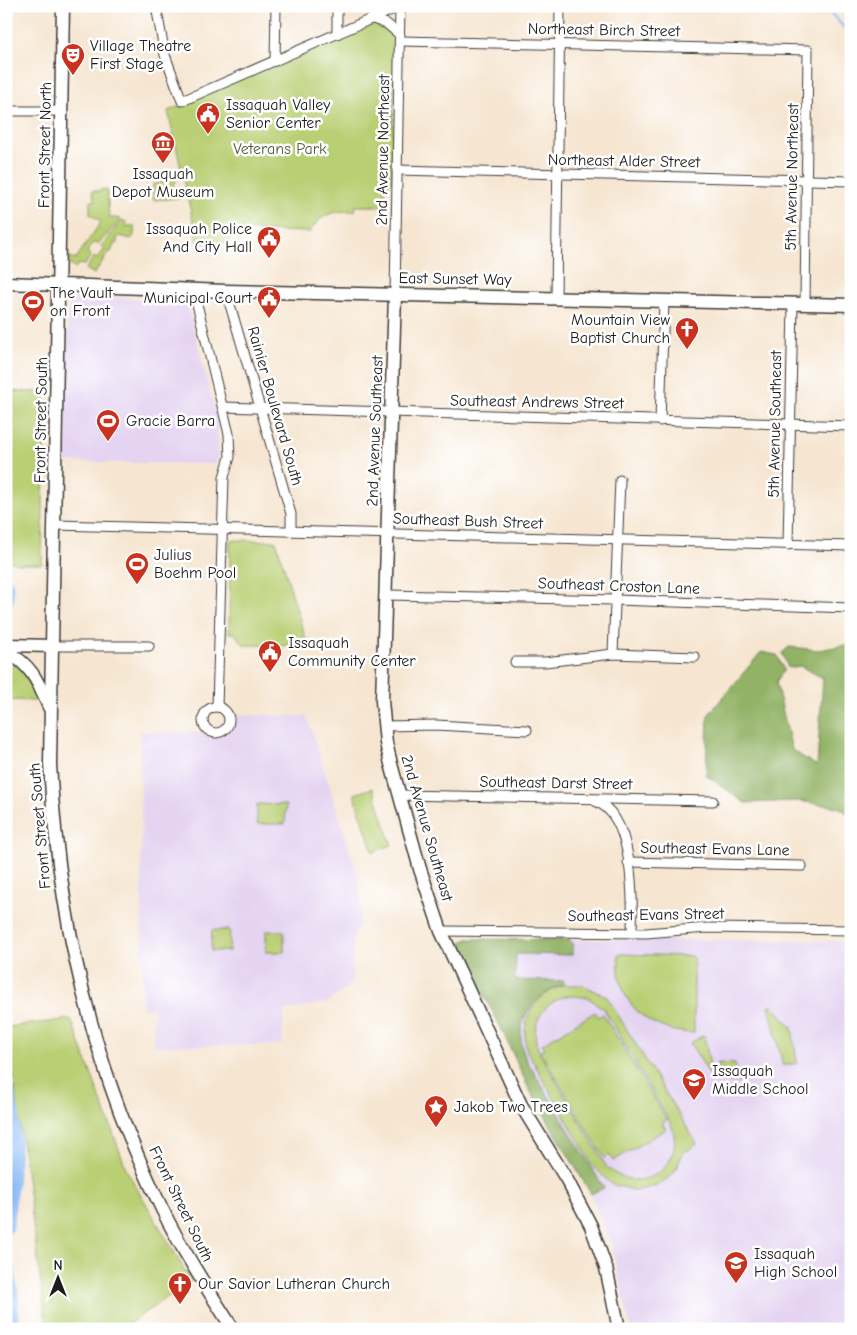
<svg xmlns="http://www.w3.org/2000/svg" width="857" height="1335" viewBox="0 0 857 1335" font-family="'Comic Neue',sans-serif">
<rect width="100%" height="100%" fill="#fff"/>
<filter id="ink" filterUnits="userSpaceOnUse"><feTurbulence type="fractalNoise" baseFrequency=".02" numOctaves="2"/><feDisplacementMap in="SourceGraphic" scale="10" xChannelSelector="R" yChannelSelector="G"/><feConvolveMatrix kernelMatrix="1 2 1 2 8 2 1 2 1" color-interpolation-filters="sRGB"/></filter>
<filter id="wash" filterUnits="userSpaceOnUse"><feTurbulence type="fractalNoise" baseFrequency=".0096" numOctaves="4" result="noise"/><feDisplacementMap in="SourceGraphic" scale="20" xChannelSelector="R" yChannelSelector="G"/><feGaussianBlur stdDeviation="1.12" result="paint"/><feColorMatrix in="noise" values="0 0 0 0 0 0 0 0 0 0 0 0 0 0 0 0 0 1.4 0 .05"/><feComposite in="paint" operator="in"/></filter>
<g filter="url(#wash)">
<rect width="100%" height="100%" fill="#f6e6d1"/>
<g fill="#e4d3f1">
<path d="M77,297l109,3 32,122v42l-153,-2 3,-159z"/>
<path d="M236,715l71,1 52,162 2,39 -8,23 -1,42 -23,20 -45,9 -2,34 -129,1 1,-38h-11l-3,-277 64,2 6,4h9l9,-3 4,-6z"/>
<path d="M468,939l383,2v388h-220l-21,-90 -22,-50 -60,-102 -28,-61 -41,-78 2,-6z"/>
</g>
<g fill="#b9cf73" stroke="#6a7648" fill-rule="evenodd">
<path d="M376,23l16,9 3,5 -3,145 -7,4v20h-29l-1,5c-21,0 -34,2 -45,21l-72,-2 -4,1 -6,12h-30l-30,-132 157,-70z"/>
<path d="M176,178l1,2 -4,4 2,8 4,-1 1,7 -27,2v-16z"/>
<path d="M102,189l5,1 2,27 12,2 -23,25 -4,-2 -7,10 4,3 -6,10 -6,-1 -4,4c-6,-2 -6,-6 -6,-12l6,4 26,-38 -11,-8v-13h5l-3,-10h9z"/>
<path d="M122,220l4,2v4h8v10l-3,3 -11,-3 -3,2v6h-3l-3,8h-2l-15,22 -8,-5 8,-12 3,2 8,-10 -4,-3z"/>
<path d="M6,391l39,1 -3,172h-23l-13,-4z"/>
<path d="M230,540l46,1 32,105 -64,-1 -10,-12h-5z"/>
<path d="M6,659l20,14 12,28 -32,-1z"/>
<path d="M373,788l19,57 -19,7 -19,-58z"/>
<path d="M257,804l29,1 -1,19h-28z"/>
<path d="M212,930h18l-1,21h-18z"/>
<rect x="266" y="931" width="18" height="21"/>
<path d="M619,954l72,2 3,2v75c-47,-1 -80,-31 -75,-79z"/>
<path d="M565,985h18l24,12 90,147 -10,7 -2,-2 -11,24 -13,11 -25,7 -25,-7 -18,-18 -66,-115c-8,-31 7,-57 38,-66zM567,996l20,1 17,12 66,113c20,43 -30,78 -64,44l-66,-112c-12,-26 0,-51 27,-58z"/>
<path d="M772,1005l20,23 5,35 -14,3 -14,-60z"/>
<path d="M595,1012l3,5 5,-3 64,106 -5,3 4,6 -53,32 -4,-6 -5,3 -64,-107 5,-3 -3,-4z"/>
<path d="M71,1019l56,152 64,110 -70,48h-74l-40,-302z"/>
<path d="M704,1035l9,45 -23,-37z"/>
<path d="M717,1063l18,1 4,18 -19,-1z"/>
</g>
<g fill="#92b265" stroke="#576740">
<path d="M851,644v171l-13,-8 -39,-6 -54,2 -39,-28 2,-60 53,-63 16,3 7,15 -8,12 16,68 25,16 6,-88 -23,-12 -12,2 -6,-15 7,-6 30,3z"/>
<path d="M468,939l101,1 3,2 1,13 -57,-1 -1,26 49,1v3c-34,12 -54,42 -37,77l77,127 -13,6 -63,-107 -28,-61 -41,-78 2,-6z"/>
</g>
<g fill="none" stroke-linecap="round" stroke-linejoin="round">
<path stroke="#89b9f5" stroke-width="2.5" d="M824,6l27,29"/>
<g stroke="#89b9f5" stroke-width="15">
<path d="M6,585v15"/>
<path d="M6,1088c14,43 3,94 0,139"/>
<path d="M6,1264l5,30v35"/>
</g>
</g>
</g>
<g filter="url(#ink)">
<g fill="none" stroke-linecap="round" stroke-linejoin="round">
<g stroke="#3d3a37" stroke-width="11">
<g id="street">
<path d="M156,6l9,49 17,46 219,-95"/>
<path d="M373,19l14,5 13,11"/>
<path d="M337,34v-28"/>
<path d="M400,41l408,9 -3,254"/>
<path d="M275,61l1,-55"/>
<path d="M6,111h56"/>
<path d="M397,170l454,11"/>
<path d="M195,290l1,10 33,134 1,23 -6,20 -7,230"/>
<path d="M226,291l65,223v17"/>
<path d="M395,295l5,-289"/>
<path d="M556,298l4,-292"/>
<path d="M223,407l628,19"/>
<path d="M660,421l4,-120"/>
<path d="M55,525l796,21"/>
<path d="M788,545l5,-241"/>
<path d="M387,595l228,5 236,8"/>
<path d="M53,646h96"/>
<path d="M613,654l7,-174"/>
<path d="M515,662h30l68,-8 82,3"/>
<circle cx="216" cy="720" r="13"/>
<path d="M384,726l52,-1 91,5"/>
<path d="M399,795l314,6"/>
<path d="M595,801c39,14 38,96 37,132"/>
<path d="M628,862l174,4"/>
<path d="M441,931l205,2 61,-5 144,2"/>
</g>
</g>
<g stroke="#3d3a37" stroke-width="15">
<g id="secondary">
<path d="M63,6l-13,758c8,155 43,305 112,445 20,41 46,81 71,120"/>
<path d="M6,283l220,8 625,14"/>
<path d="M395,295l-13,406 4,42 5,21 29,105 21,62 80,174 46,75 24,46 15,42 13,61"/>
<path d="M6,645l47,1"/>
<path d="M6,652c25,11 33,32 43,55"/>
</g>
</g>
<use href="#street" stroke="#fff" stroke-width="9"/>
<use href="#secondary" stroke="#fff" stroke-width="12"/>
</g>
</g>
<defs>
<g id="theatre-pin" transform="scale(1.25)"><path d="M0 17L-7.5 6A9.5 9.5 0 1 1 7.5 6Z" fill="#c8321e" stroke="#fff"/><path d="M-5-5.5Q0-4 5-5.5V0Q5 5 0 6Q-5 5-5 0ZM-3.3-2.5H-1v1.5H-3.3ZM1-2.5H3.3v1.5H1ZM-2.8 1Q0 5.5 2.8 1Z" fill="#fff"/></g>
<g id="civic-pin" transform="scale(1.25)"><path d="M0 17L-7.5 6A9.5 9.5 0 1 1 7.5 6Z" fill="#c8321e" stroke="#fff"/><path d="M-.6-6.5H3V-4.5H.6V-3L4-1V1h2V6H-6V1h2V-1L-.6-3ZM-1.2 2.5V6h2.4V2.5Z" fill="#fff"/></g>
<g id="museum-pin" transform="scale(1.25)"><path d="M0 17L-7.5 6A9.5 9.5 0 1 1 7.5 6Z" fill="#c8321e" stroke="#fff"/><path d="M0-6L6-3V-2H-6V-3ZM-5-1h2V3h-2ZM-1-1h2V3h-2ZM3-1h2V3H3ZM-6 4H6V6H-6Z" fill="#fff"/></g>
<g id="stadium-pin" transform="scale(1.25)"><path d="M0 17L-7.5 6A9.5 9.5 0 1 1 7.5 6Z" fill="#c8321e" stroke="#fff"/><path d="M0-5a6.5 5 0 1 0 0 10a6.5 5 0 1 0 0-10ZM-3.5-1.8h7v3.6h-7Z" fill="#fff"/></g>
<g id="church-pin" transform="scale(1.25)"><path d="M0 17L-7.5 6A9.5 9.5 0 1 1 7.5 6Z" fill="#c8321e" stroke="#fff"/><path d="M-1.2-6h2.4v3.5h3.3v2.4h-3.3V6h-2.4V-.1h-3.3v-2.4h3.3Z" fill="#fff"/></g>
<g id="school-pin" transform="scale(1.25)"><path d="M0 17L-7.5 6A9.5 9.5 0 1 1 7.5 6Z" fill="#c8321e" stroke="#fff"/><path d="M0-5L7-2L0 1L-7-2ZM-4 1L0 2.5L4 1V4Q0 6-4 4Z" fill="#fff"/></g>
<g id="sight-pin" transform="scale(1.25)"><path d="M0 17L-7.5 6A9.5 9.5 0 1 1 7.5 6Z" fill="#c8321e" stroke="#fff"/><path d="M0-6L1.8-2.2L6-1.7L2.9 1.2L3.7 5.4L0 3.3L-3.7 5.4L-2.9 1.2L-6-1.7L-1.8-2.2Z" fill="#fff"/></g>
</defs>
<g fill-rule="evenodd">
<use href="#theatre-pin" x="73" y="55"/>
<use href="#civic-pin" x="208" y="114"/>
<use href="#museum-pin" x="163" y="143"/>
<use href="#civic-pin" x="269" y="238"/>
<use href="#civic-pin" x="269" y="298"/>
<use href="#stadium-pin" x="33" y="302"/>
<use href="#church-pin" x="687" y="329"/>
<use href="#stadium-pin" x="108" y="421"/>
<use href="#stadium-pin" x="137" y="564"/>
<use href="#civic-pin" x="270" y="652"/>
<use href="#school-pin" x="694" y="1080"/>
<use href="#sight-pin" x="436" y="1107"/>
<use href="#school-pin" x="736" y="1263"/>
<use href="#church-pin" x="180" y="1284"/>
</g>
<g text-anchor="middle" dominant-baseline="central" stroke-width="5" stroke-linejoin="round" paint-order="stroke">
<g font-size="16" fill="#1c1c1c" stroke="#fff">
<text transform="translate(604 30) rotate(1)">Northeast Birch Street</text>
<text transform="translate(45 145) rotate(-89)">Front Street North</text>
<text transform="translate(383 150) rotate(-89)">2nd Avenue Northeast</text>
<text transform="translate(624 161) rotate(1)">Northeast Alder Street</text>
<text transform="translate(792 177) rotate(-89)">5th Avenue Northeast</text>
<text transform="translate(455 279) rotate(1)">East Sunset Way</text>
<text transform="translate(537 402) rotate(1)">Southeast Andrews Street</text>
<text transform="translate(275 406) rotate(74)">Rainier Boulevard South</text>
<text transform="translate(41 420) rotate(-89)">Front Street South</text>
<text transform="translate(775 424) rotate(-89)">5th Avenue Southeast</text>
<text transform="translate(375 431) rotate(-88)">2nd Avenue Southeast</text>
<text transform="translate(468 521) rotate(2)">Southeast Bush Street</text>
<text transform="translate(619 586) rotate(2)">Southeast Croston Lane</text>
<text transform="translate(556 783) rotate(1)">Southeast Darst Street</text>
<text transform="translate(40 826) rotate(-95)">Front Street South</text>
<text transform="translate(427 828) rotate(74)">2nd Avenue Southeast</text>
<text transform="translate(715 849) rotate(1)">Southeast Evans Lane</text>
<text transform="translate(646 915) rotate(-1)">Southeast Evans Street</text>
<text transform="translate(181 1204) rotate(64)">Front Street South</text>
</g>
<g font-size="16" fill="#1c1c1c" stroke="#fff" text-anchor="start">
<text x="90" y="46">Village Theatre<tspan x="90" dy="18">First Stage</tspan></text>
<text x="226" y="105">Issaquah Valley<tspan x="226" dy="18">Senior Center</tspan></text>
<text x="163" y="174" text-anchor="middle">Issaquah<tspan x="163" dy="18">Depot Museum</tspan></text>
<text x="252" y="229" text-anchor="end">Issaquah Police<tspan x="252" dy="18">And City Hall</tspan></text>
<text x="50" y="293">The Vault<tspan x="50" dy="18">on Front</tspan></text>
<text x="252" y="298" text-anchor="end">Municipal Court</text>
<text x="670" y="320" text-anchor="end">Mountain View<tspan x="670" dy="18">Baptist Church</tspan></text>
<text x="126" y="421">Gracie Barra</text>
<text x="154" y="555">Julius<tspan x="154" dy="18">Boehm Pool</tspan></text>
<text x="288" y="643">Issaquah<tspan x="288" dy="18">Community Center</tspan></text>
<text x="712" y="1071">Issaquah<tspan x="712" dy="18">Middle School</tspan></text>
<text x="454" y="1107">Jakob Two Trees</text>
<text x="754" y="1254">Issaquah<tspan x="754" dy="18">High School</tspan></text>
<text x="198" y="1284">Our Savior Lutheran Church</text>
</g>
<g font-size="16" fill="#535b3a" stroke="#fff">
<text x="280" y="149">Veterans Park</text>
</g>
</g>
<rect width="857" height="1335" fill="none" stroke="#fff" stroke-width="25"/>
<g transform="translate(58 1278)" stroke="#ffffff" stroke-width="4" paint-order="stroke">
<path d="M0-4L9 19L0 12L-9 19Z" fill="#1c1c1c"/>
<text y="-8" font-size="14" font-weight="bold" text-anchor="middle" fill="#1c1c1c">N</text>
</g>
</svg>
